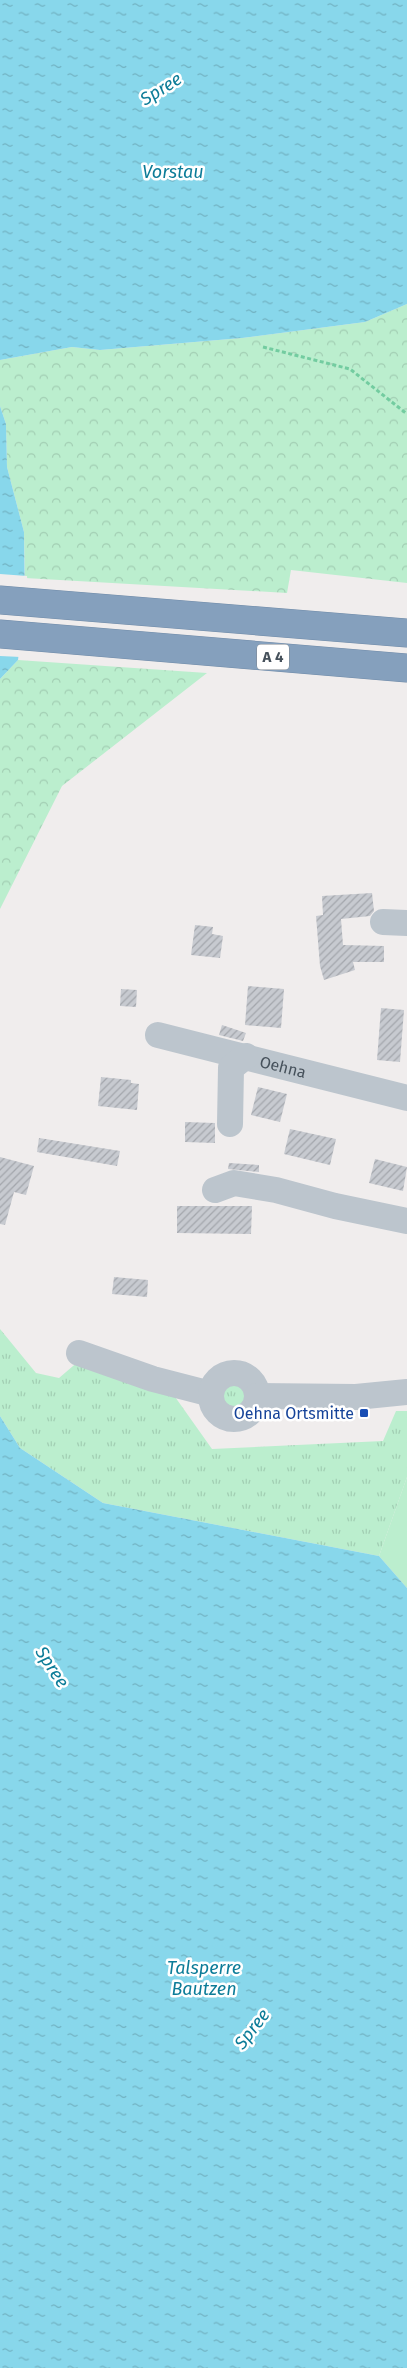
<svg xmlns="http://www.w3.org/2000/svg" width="407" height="2368" viewBox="0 0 407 2368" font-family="'Fira Sans',sans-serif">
<defs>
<pattern id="grass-tufts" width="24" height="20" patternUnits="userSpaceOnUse" patternTransform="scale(1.25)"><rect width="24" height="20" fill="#bbeece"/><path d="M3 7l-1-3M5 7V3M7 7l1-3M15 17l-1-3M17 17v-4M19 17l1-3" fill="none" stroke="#a2ceb3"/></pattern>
<pattern id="forest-crowns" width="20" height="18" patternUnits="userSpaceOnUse" patternTransform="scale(1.25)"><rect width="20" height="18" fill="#bbeece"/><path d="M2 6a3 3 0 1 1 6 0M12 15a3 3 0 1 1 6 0" fill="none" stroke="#a2ceb3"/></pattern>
<pattern id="water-ripples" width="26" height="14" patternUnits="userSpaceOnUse" patternTransform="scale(1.25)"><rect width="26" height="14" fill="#88d7eb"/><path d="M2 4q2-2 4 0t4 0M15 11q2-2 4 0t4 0" fill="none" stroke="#71b1c1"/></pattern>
<pattern id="building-hatch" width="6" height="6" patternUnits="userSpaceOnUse" patternTransform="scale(1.25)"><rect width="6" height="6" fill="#c7cad0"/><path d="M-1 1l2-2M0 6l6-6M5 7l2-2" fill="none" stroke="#a3a6ac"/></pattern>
</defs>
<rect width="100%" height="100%" fill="#f0eded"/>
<g fill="url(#grass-tufts)">
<path d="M0,1329l36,44 23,5 21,-18 93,34 39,55 171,-8 13,-30h11v66l-28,79 -276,-53 -83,-55 -20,-32z"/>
<circle cx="234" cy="1396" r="13"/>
</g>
<g fill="url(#forest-crowns)">
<path d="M407,304v279l-116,-13 -4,23 -262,-15 -1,-46 -17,-65 -1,-43 -6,-18v-46l72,-13 28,3 142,-12 123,-16z"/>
<path d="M18,660l189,13 -145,113 -62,123v-230z"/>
</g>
<path fill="#bbeece" d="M407,1477v111l-28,-32z"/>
<g fill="url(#water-ripples)">
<path d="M0,0h407v304l-42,18 -123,16 -142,12 -28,-3 -72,13z"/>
<path d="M0,406l6,18 1,43 17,65 1,72 -7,56 -18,19z"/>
<path d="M0,1416l20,32 83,55 276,53 28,32v780h-407z"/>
</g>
<path fill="#f0eded" d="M0,574l27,2 1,28 -7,53 -21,-1z"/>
<g fill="url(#building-hatch)">
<path d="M372,893l2,18 -4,5 -29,3 2,26 41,1v16h-31l2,8 -31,10 -4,-14 -4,-50 7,-1 -1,-19z"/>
<path d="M195,925l18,2 -1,7 11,2 -3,22 -29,-3z"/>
<path d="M248,986l36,3 -3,39 -36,-3z"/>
<path d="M121,989l16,1 -1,17 -16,-1z"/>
<path d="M381,1008l23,2 -4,52 -23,-2z"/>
<path d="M222,1025l24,8 -3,8 -24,-6z"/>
<path d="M101,1077l30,3v3l8,1 -2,26 -39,-4z"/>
<path d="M258,1087l29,7 -7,28 -29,-7z"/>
<path d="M185,1122l30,1v20l-30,-1z"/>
<path d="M290,1129l46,10 -6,26 -46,-11z"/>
<path d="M39,1138l81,13 -3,15 -80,-14z"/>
<path d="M0,1157l34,9 -8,29 -12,-3 -9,33 -5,-1z"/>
<path d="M375,1159l32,8 -4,24 -34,-8z"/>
<path d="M229,1163l30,2v7l-31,-3z"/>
<path d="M177,1206h75l-1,28 -74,-1z"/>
<path d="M114,1277l34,3 -1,17 -35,-3z"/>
</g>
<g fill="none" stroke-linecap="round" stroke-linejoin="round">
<g stroke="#708ba8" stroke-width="29">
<g id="highway">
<path d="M0,600l407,33"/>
<path d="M0,634l407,34"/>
</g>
</g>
<path stroke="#73cca0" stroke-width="3" stroke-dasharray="4 2.5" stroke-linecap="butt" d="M263,347l87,22 57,45"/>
<g stroke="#bcc5cd" stroke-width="26">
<path d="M383,922l24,1"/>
<path id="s1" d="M158,1035l249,63"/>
<path d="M230,1124l1,-56 15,-12"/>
<path d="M215,1190l19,-7 42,7 59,16 72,15"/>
<path d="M79,1353l74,26 58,15"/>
<circle cx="234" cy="1396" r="23"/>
<path d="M257,1396l99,1 51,-5"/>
</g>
<use href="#highway" stroke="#85a0bd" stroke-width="28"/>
</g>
<rect fill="#1a4fb4" stroke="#fff" stroke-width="2" x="359" y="1408" width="10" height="10" rx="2.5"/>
<g text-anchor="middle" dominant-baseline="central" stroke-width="5" stroke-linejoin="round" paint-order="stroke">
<rect fill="#fff" stroke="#7e858c" stroke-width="1" x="257" y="644.5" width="32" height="25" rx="4"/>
<g font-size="15" font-weight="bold" fill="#46515b">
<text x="273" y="657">A 4</text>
</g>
<g font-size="16" fill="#46515b" stroke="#fff">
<text stroke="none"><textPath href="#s1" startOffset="129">Oehna</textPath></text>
</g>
<g font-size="16" fill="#164399" stroke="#fff" text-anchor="end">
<text x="354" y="1413">Oehna Ortsmitte</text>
</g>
<g font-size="18" font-style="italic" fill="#0c7c98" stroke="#fff">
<text transform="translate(161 89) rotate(-32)">Spree</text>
<text x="173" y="172">Vorstau</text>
<text transform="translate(52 1667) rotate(57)">Spree</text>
<text x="204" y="1968">Talsperre<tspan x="204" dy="21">Bautzen</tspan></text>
<text transform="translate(252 2029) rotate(-52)">Spree</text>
</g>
</g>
</svg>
